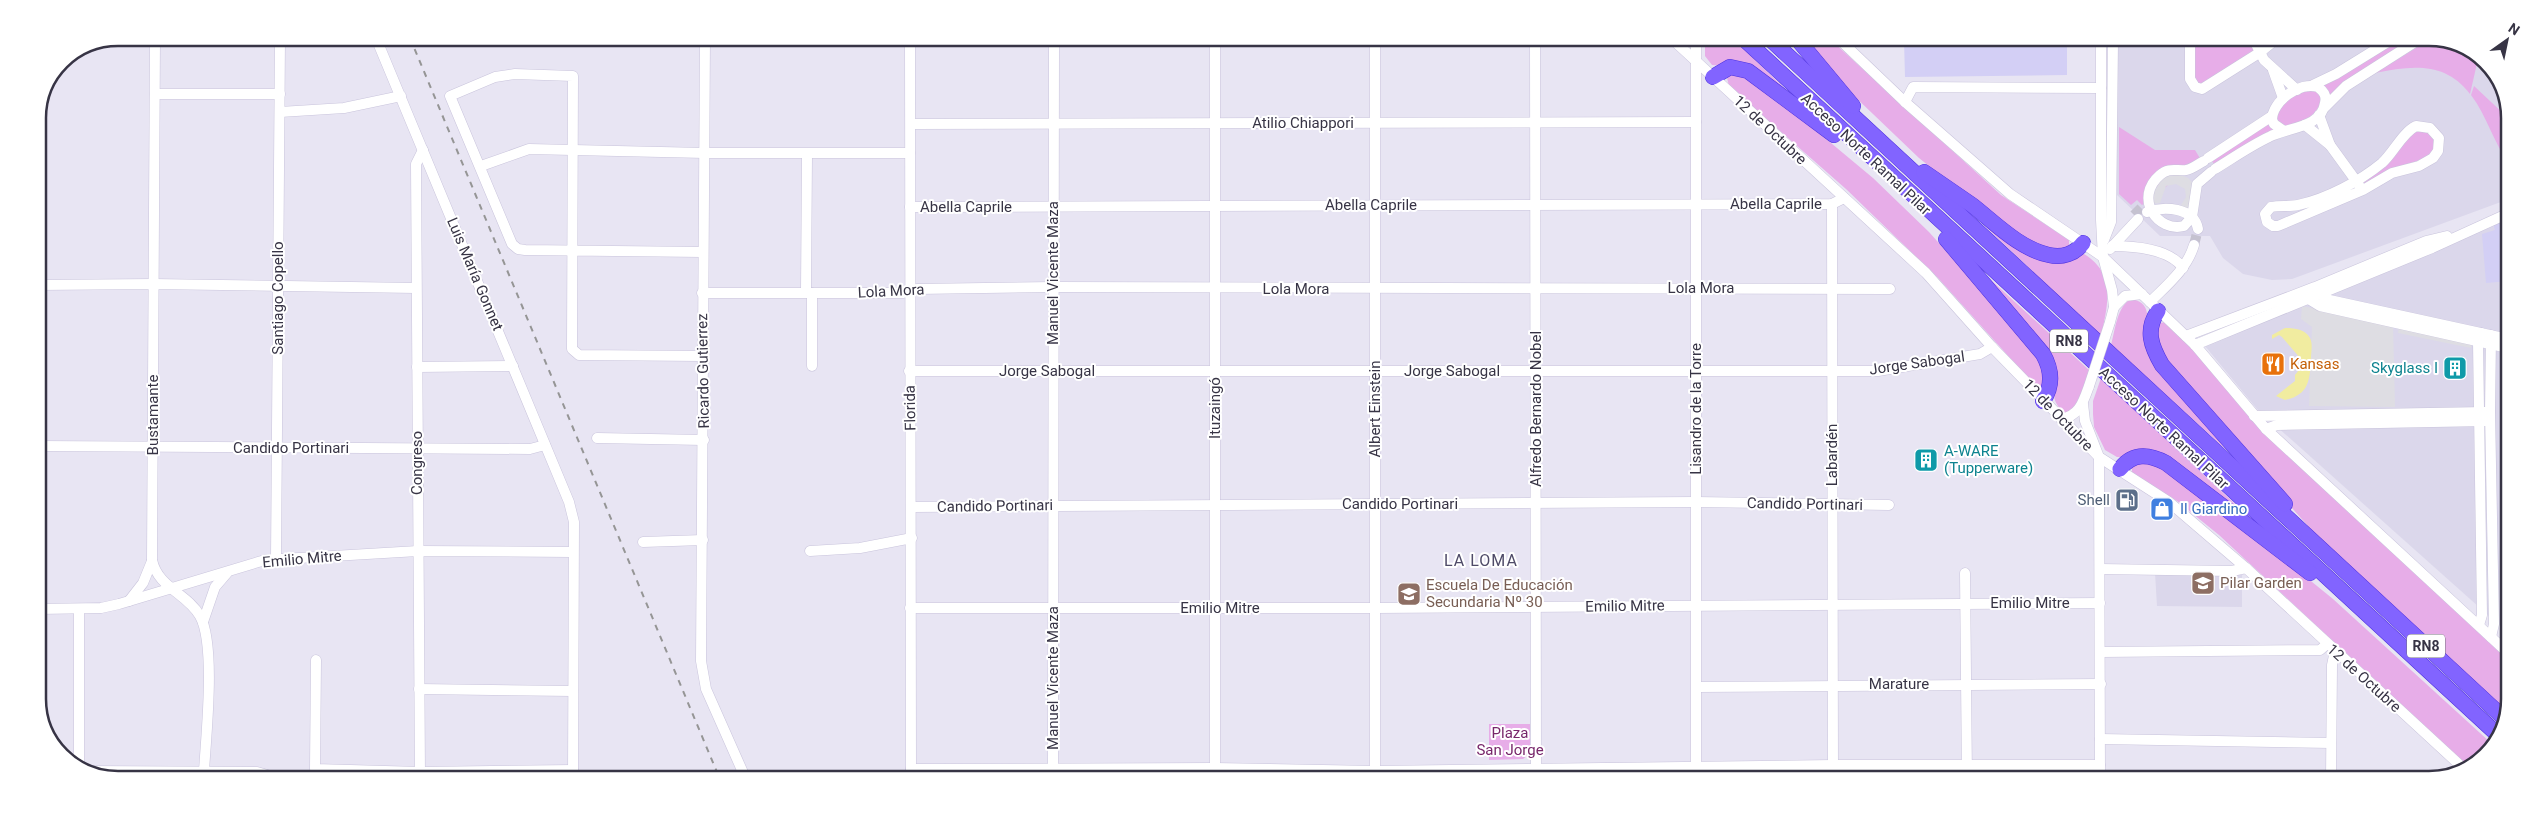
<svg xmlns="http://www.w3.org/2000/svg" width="2547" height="817" viewBox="0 0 2547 817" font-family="Roboto,sans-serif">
<rect width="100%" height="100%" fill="#e8e5f3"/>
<g fill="#dbd7eb">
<path d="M2117,40h333l43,29 16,44v86l-217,80 -20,1 -29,-6 -20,-16 -13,-22h-50l-43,-41z"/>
<path d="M2509,220l-2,412 -250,-223 -52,-63 1,-4z"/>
<path d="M2155,573l87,2v32l-85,-1z"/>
</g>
<g fill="#d3cff5">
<path d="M1904,40h163v35l-162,2z"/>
<path d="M2509,217v64l-23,2 -4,-49 13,-4 -2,-6z"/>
</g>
<g fill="#e7ade8">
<path d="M1705,39h28l69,66 -77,-39 -13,-1 -7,-9z"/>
<path d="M1805,40h26l170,155 68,45v7l-11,5 -26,-8 -45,-31 -68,-55 -69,-66z"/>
<path d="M2193,40h58l3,11 -51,35 -9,-4z"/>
<path d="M2397,40h12l-70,46 -11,11 -7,-11z"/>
<path d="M2429,40h21l28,19 -8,35c-25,-33 -59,-28 -95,-21z"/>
<path d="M1730,74h11l60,44 72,60 56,54 110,123 6,31 -5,3 -12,-11 -90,-100 -92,-89 -117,-103 -2,-8z"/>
<path d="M2474,86l32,30 3,12v35c-16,-21 -22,-47 -38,-68z"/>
<path d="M2307,89l9,1 5,5c1,18 -19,29 -34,33l-12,-10 8,-15z"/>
<path d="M2269,122l6,9 -60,34 -3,-4z"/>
<path d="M2119,127l36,23h40l6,10 -59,45 -5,-5 -6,5 -12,-11z"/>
<path d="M2417,129l9,1 11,10 -4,14 -70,30v-3z"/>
<path d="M1950,193l75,55 59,6c32,19 24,51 17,82z"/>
<path d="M1977,267l113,104 -11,33 -13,10c-15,-11 -13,-21 -10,-39z"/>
<path d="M2131,299c20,3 17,19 15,35l86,117 -1,3 -120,-109c4,-14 6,-39 20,-46z"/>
<path d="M2165,322l7,3 95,111 240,223v52l-190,-175 -144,-161 -10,-16 -8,-32 5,-4z"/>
<path d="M2101,378l151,142 -95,-64 -40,1 -12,-7 -11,-23 -1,-13v-13z"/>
<path d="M2152,461l96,69 85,69 158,144 -13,20 -11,3 -248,-231 -42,-34 -40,-24 -5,-5v-7z"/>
<path d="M1489,724h41v30l-7,5 -34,1z"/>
</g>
<g fill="#dedde3">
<path d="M2178,174l10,4 5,5 -3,23 -3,3 -5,-2 -1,-2 5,-8 -1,-8 -9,-5 -10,2 -6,17 -9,1 3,-13 10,-15z"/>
<path d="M2302,306l91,19 2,82 -86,-1 3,-79 -11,-8z"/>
<path d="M2399,326l73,14 -1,8 -73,-15z"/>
</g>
<path fill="#f1eca0" d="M2285,328c9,0 20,1 25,10 3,6 1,14 1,20 -1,22 -2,37 -26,42l-9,-4 19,-15v-6l4,-5 -2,-3 4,-8 -19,-22 -3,-2 -7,4v-4z"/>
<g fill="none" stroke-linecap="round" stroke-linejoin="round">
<g stroke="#c5c2d0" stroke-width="10" stroke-dasharray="10 5" stroke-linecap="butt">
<path d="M2134,215l9,-9"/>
<path d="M2194,245l4,-16"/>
</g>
<g stroke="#c9c4dc" stroke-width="11">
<g id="minor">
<path d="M155,38l-3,522c6,28 35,33 48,56 16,29 6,120 4,155"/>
<path d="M376,38l193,464 5,20 -1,255"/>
<path d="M705,38l-4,623 5,28 39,88"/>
<path d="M910,38l1,740"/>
<path d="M1215,39v739"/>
<path d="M1535,39l1,739"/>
<path d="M1672,39l254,234 66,74 107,110 70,45 77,66 217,200"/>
<path d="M1696,39v740"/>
<path d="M1840,40l65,62 105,92 93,63 92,88 71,84 241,223"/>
<path d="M2101,40v180l2,37 9,33 2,17 -4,15"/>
<path d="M2190,40v39l5,8 7,2 57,-36 16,-13"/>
<path d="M2254,40l10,20 33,30"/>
<path d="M910,41l652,-2"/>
<path d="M2273,70l10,28"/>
<path d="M2313,85l23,-11 55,-34"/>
<path d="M155,94h125"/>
<path d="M1905,102l8,-15 188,1"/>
<path d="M2325,107l21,-21 72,-46"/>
<path d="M280,112l64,-4 57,-12"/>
<path d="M911,124l785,-2"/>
<path d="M2305,125l25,20 -11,-30"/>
<path d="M2416,126l14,2 9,10 -1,13 -5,7 -14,8 -27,7 -29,17 -85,36h-5l-6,-4 -2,-8 6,-7c9,-2 18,0 27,-2 29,-6 62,-24 84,-42 12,-11 20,-30 34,-37z"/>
<path d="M2330,145l29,40"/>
<path d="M2208,158l64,-42"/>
<path d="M2204,161c-6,3 -12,8 -18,9 -10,1 -17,-3 -26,5 -27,23 -2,58 24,51l8,-9 5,-33 14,-12"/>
<path d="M481,166l48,-17 176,4h205"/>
<path d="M2215,169c18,-11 35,-23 54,-32 18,-10 52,-8 56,-34 2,-8 -2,-12 -7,-16 -18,-6 -46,14 -46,33l2,4 10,7"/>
<path d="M1832,204l1,575"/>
<path d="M910,207l922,-3 12,-6"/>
<path d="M2147,212c17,-6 47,-5 51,17"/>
<path d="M2104,240l7,-18 2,-182"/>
<path d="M2112,246c22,0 58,3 71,22"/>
<path d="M2110,249l28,-30"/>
<path d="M38,285l115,-1 263,4"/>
<path d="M2316,289l9,10 183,40"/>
<path d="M806,292l1,-138"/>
<path d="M702,293h201l14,-4 136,-2 837,2"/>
<path d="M812,293v73"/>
<path d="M2302,295l18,11 188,42"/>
<path d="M2150,302c17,-17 37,-33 44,-57"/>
<path d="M2114,307l11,-11 17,-2"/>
<path d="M2186,336l129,-49 111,-46 21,-5"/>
<path d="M2195,345l237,-97 77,-35"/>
<path d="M702,356l-123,-1 -7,-6 1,-273 -58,-2 -20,3 -45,19 62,148 6,5 7,1 178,2"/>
<path d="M417,367l96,-1"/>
<path d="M909,371h969l102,-17 12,-7"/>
<path d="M2083,404l2,17 14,36 1,322"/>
<path d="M2254,416l232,-4"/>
<path d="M2061,419c18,-3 22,-16 28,-33"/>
<path d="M2266,429l11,-4 210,-4"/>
<path d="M597,438l107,2"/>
<path d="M38,446l492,3 15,-4"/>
<path d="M912,507l784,-5 193,3"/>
<path d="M643,542l60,-2"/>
<path d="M810,551l50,-3 52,-10"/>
<path d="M276,559l4,-521"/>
<path d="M2100,569l132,2 14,-3"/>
<path d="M1965,573l2,206"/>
<path d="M129,601l14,-18 9,-22"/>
<path d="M910,608h465l725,-5"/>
<path d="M38,609l63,-1 18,-4 146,-44 153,-9 155,1"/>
<path d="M203,622l12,-35 12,-14"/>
<path d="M2479,625l3,-10 -4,-274 3,-8"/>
<path d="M2491,637l3,-13 -4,-212 1,-77"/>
<path d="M2101,652l219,-2 7,-6"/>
<path d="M316,660l-1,109 105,3 153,-2"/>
<path d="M1697,687l404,-3"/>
<path d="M419,689l154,2"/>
<path d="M2100,739l231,4"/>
<path d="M79,764v-155"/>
<path d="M911,769l304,-1 160,3 458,-6h267"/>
<path d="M89,771l168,1 17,5"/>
<path d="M420,777l-4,-613 7,-14"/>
<path d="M1053,778l1,-739"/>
<path d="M1375,778v-739"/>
<path d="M2331,779l1,-114 3,-14"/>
</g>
</g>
<g stroke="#4e32df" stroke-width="16">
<g id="highway">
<path d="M1744,39l753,695"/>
<path d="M1771,40l735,680"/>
<path d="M1798,40l55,66"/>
<path d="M1713,77l17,-10 18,4 86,64"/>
<path d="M1924,172c16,11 32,22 48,33 23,18 48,44 77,50 13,3 26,-1 34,-12"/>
<path d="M1946,239l97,115c9,16 10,32 0,47"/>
<path d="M2158,311c-13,19 -7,35 4,54l123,139"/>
<path d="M2120,469c13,-17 29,-15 46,-6l144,110"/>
</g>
</g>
<use href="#minor" stroke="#fff" stroke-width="10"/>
<use href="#highway" stroke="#8264ff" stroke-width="15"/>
<path stroke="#959595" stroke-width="2" stroke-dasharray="6 6" stroke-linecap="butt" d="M410,38l309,739"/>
<g stroke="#c9c4dc" stroke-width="11" stroke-linecap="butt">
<path id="minor-bridge" d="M2089,386l21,-64"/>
</g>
<use href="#minor-bridge" stroke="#fff" stroke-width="10"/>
</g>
<defs>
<g id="restaurant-square" transform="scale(1.25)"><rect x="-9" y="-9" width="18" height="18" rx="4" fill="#e8710a" stroke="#fff"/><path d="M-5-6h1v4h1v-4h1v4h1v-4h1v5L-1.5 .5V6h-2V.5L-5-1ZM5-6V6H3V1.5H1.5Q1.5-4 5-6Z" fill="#fff"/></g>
<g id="building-square" transform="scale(1.25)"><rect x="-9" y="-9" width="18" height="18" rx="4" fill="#0f9aa8" stroke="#fff"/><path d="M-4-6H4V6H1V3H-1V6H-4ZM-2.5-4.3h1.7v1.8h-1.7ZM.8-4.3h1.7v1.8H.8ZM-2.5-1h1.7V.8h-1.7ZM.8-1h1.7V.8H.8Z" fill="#fff"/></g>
<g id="fuel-square" transform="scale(1.25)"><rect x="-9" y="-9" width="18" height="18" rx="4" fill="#5c6f8a" stroke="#fff"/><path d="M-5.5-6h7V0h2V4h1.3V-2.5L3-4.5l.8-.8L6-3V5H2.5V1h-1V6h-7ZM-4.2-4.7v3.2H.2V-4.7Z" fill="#fff"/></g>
<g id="shop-square" transform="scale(1.25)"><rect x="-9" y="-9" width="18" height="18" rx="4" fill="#3f7fe0" stroke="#fff"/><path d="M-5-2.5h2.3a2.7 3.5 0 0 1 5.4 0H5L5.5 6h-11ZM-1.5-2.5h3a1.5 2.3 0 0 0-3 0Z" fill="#fff"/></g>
<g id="school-square" transform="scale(1.25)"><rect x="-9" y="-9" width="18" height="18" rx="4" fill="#8d6e63" stroke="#fff"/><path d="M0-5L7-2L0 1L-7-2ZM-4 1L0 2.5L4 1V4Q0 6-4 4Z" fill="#fff"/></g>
</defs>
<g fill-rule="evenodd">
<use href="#restaurant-square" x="2273" y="364"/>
<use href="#building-square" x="2455" y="368"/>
<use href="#building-square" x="1926" y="460"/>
<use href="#fuel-square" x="2127" y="500"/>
<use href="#shop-square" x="2162" y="509"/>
<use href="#school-square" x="2203" y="583"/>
<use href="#school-square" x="1409" y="594"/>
</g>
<g text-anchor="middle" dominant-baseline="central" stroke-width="4" stroke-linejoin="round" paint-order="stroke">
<g fill="#fff" stroke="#73717d" stroke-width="1">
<rect x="2050" y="329.5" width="38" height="23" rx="4"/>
<rect x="2407" y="634.5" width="38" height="23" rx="4"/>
</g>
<g font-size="14" font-weight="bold" fill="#373445">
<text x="2069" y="341">RN8</text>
<text x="2426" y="646">RN8</text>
</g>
<g font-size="15" fill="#373445" stroke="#fff">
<text x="1303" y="123">Atilio Chiappori</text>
<text transform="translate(1770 130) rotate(43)">12 de Octubre</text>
<text transform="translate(1866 154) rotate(43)">Acceso Norte Ramal Pilar</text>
<text x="1776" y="204">Abella Caprile</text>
<text x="1371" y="205">Abella Caprile</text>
<text x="966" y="207">Abella Caprile</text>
<text transform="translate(1053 273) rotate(-90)">Manuel Vicente Maza</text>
<text transform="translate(475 274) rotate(67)">Luis María Gonnet</text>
<text x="1701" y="288">Lola Mora</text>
<text x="1296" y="289">Lola Mora</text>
<text transform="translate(891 291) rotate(-3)">Lola Mora</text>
<text transform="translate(278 298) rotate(-90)">Santiago Copello</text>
<text transform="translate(1917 363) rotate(-8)">Jorge Sabogal</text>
<text transform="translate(703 371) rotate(-91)">Ricardo Gutierrez</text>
<text x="1047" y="371">Jorge Sabogal</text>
<text x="1452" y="371">Jorge Sabogal</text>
<text transform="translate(910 408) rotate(-91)">Florida</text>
<text transform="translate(1215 408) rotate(-90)">Ituzaingó</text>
<text transform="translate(1375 409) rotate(-90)">Albert Einstein</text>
<text transform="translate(1536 409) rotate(-90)">Alfredo Bernardo Nobel</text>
<text transform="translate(1696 409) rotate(-90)">Lisandro de la Torre</text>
<text transform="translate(153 415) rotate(-90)">Bustamante</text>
<text transform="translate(2058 415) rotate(46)">12 de Octubre</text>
<text transform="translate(2164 428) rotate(43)">Acceso Norte Ramal Pilar</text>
<text x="291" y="448">Candido Portinari</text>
<text transform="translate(1832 455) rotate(-90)">Labardén</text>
<text transform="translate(417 463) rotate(-90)">Congreso</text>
<text x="1400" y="504">Candido Portinari</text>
<text transform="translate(1805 504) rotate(1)">Candido Portinari</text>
<text transform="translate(995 506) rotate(-1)">Candido Portinari</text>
<text transform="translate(302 559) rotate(-5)">Emilio Mitre</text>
<text x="2030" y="603">Emilio Mitre</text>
<text transform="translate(1625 606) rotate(-1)">Emilio Mitre</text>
<text x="1220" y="608">Emilio Mitre</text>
<text transform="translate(1053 678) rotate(-90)">Manuel Vicente Maza</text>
<text transform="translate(2364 678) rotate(42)">12 de Octubre</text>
<text x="1899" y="684">Marature</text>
</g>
<g font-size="15" fill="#c56008" stroke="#fff" text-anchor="start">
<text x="2290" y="364">Kansas</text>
</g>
<g font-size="15" fill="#0d838f" stroke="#fff" text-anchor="end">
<text x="2438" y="368">Skyglass I</text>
<text x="1944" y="451" text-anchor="start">A-WARE<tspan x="1944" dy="17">(Tupperware)</tspan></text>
</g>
<g font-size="15" fill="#4e5e75" stroke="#fff" text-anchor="end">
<text x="2110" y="500">Shell</text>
</g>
<g font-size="15" fill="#366cbe" stroke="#fff" text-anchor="start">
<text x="2180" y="509">Il Giardino</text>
</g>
<g font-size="15" fill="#785e54" stroke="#fff" text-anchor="start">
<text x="2220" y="583">Pilar Garden</text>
<text x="1426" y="585">Escuela De Educación<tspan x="1426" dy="17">Secundaria Nº 30</tspan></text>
</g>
<g font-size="15" fill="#78276b" stroke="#fff">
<text x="1510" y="733">Plaza<tspan x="1510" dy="17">San Jorge</tspan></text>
</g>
<g font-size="16" letter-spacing="1" fill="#4f4b68" stroke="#fff">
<text x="1481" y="560">LA LOMA</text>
</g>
</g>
<path d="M0 0H2547V817H0ZM118 46H2429A72 72 0 0 1 2501 118V699A72 72 0 0 1 2429 771H118A72 72 0 0 1 46 699V118A72 72 0 0 1 118 46Z" fill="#fff" fill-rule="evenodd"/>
<path fill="none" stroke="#373445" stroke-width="2.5" d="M118 46H2429A72 72 0 0 1 2501 118V699A72 72 0 0 1 2429 771H118A72 72 0 0 1 46 699V118A72 72 0 0 1 118 46Z"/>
<g transform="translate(2507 40) rotate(33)" stroke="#ffffff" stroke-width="4" paint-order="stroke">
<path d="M0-4L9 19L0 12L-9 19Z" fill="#373445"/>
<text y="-8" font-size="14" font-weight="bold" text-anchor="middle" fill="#373445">N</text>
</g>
</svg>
